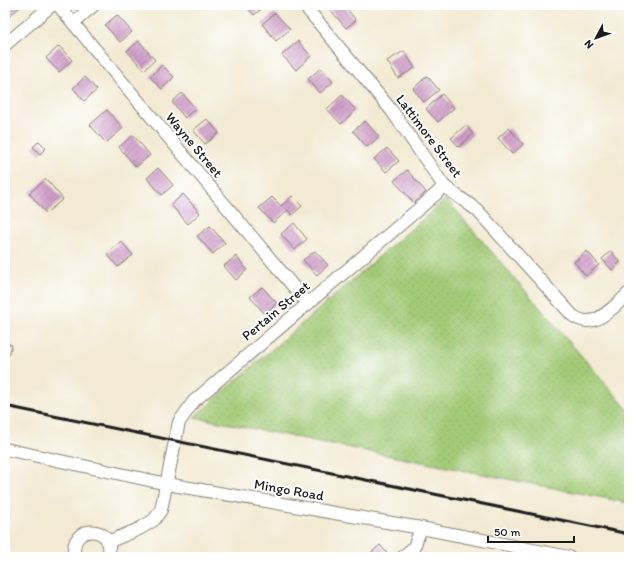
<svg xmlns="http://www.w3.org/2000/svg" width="634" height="562" viewBox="0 0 634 562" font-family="Itim,sans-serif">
<defs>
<pattern id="grass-dots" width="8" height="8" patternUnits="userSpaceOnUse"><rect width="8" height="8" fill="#a3cb77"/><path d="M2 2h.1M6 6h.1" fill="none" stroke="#8cae66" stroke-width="1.8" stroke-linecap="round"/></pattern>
<pattern id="building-hatch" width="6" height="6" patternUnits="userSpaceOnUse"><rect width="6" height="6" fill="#d09ec9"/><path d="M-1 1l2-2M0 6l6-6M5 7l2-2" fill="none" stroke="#a880a2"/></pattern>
</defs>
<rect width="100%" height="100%" fill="#fff"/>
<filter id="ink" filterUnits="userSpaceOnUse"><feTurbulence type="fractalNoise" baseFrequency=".025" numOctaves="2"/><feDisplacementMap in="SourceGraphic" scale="8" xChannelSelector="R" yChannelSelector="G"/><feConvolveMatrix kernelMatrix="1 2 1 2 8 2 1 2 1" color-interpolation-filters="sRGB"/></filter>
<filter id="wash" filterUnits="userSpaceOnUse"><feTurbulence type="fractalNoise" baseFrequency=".012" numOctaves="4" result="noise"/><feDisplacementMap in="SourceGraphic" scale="16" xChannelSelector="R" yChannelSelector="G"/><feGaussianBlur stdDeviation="0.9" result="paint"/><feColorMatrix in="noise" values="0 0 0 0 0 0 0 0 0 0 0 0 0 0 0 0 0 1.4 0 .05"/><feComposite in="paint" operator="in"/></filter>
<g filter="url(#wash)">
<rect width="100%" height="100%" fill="#f2ead2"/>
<path fill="url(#grass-dots)" stroke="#60744a" d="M446,199l183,212v92l-435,-86z"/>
<g id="blocks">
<g fill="url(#building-hatch)">
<path d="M5,5h17l-17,15z"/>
<path d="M245,5h21l-12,10z"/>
<path d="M326,5h26l-5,4 9,11 -10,8z"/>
<path d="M275,13l15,16 -14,12 -14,-17z"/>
<path d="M117,15l15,17 -12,10 -15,-17z"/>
<path d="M139,41l16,19 -11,10 -17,-19z"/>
<path d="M298,41l13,15 -15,14 -14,-15z"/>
<path d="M59,46l13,14 -13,12 -13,-14z"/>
<path d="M404,51l11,17 -17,10 -11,-17z"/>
<path d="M162,65l12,12 -12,12 -12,-12z"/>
<path d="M321,68l12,14 -13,11 -12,-14z"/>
<path d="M427,76l12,14 -15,12 -11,-13z"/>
<path d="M85,77l12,13 -13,11 -11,-13z"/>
<path d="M182,93l13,15 -10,10 -13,-16z"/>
<path d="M442,94l12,14 -16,14 -12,-13z"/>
<path d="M342,95l14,15 -15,14 -14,-15z"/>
<path d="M107,110l16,18 -17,15 -16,-18z"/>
<path d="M207,119l12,14 -14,11 -12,-14z"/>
<path d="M365,121l14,16 -12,10 -14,-16z"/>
<path d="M466,125l7,9 -14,13 -8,-9z"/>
<path d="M509,128l14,16 -11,10 -14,-16z"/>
<path d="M133,135l17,20 -14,12 -17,-20z"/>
<path d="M39,141l7,7 -6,6 -7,-7z"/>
<path d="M387,148l12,13 -13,11 -12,-13z"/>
<path d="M158,168l15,17 -11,10 -15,-17z"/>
<path d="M407,170l19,22 -12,11 -20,-22z"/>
<path d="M46,179l17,20 -17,14 -17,-20z"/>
<path d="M183,194l17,19 -12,11 -17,-19z"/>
<path d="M292,196l10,10 -10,9 -4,-5 -15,13 -14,-15 13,-11 9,9z"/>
<path d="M294,223l13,16 -12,11 -14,-16z"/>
<path d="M210,226l15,17 -12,11 -16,-18z"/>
<path d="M121,241l12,14 -15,12 -11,-13z"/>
<path d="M315,251l13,14 -11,10 -14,-15z"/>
<path d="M587,251l12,14 -13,11 -12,-14z"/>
<path d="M611,251l9,11 -8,8 -10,-11z"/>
<path d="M236,256l11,14 -11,10 -12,-14z"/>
<path d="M262,287l15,16 -12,11 -15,-17z"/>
<path d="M5,343l7,2 -3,10 -4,-1z"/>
<path d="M380,545l7,8 -5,4h-16z"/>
<path d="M424,553l4,4h-8z"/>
</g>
</g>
</g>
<g filter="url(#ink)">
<use href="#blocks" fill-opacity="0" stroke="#878377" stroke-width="1"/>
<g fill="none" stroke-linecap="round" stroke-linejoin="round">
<g stroke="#878377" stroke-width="14">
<g id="minor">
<path d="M58,5l250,299"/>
<path d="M304,5l88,106 52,75 33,24 95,105c4,3 10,6 15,6 14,1 32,-19 42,-28"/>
<path d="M73,23l21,-18"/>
<path d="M5,45l47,-40"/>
<path d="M5,449l162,35 254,44 148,29"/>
<path d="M108,542l31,-13 15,-9 7,-10 18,-88 15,-21 242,-207 8,-8"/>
<path d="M75,557c-8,-35 43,-33 33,0"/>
<path d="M403,557l11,-10 7,-19"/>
</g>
</g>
<use href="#minor" stroke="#fff" stroke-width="12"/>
<path stroke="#1c1c1c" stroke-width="3" d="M5,406l624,128"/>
</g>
</g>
<g text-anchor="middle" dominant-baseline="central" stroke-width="4" stroke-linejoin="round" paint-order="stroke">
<g font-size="14" fill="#1c1c1c" stroke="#fff">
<text transform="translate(429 136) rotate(53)">Lattimore Street</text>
<text transform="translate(194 145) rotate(50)">Wayne Street</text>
<text transform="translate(276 311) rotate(-40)">Pertain Street</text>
<text transform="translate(289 490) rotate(10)">Mingo Road</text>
</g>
</g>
<rect width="634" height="562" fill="none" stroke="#fff" stroke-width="20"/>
<g transform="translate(596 38) rotate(229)" stroke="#ffffff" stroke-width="3" paint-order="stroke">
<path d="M0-3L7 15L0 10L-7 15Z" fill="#1c1c1c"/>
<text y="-6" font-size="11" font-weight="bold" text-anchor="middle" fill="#1c1c1c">N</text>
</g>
<path d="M488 536v6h86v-6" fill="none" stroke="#1c1c1c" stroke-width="2"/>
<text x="494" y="536" font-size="12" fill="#1c1c1c" stroke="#ffffff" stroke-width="3" paint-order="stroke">50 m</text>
</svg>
